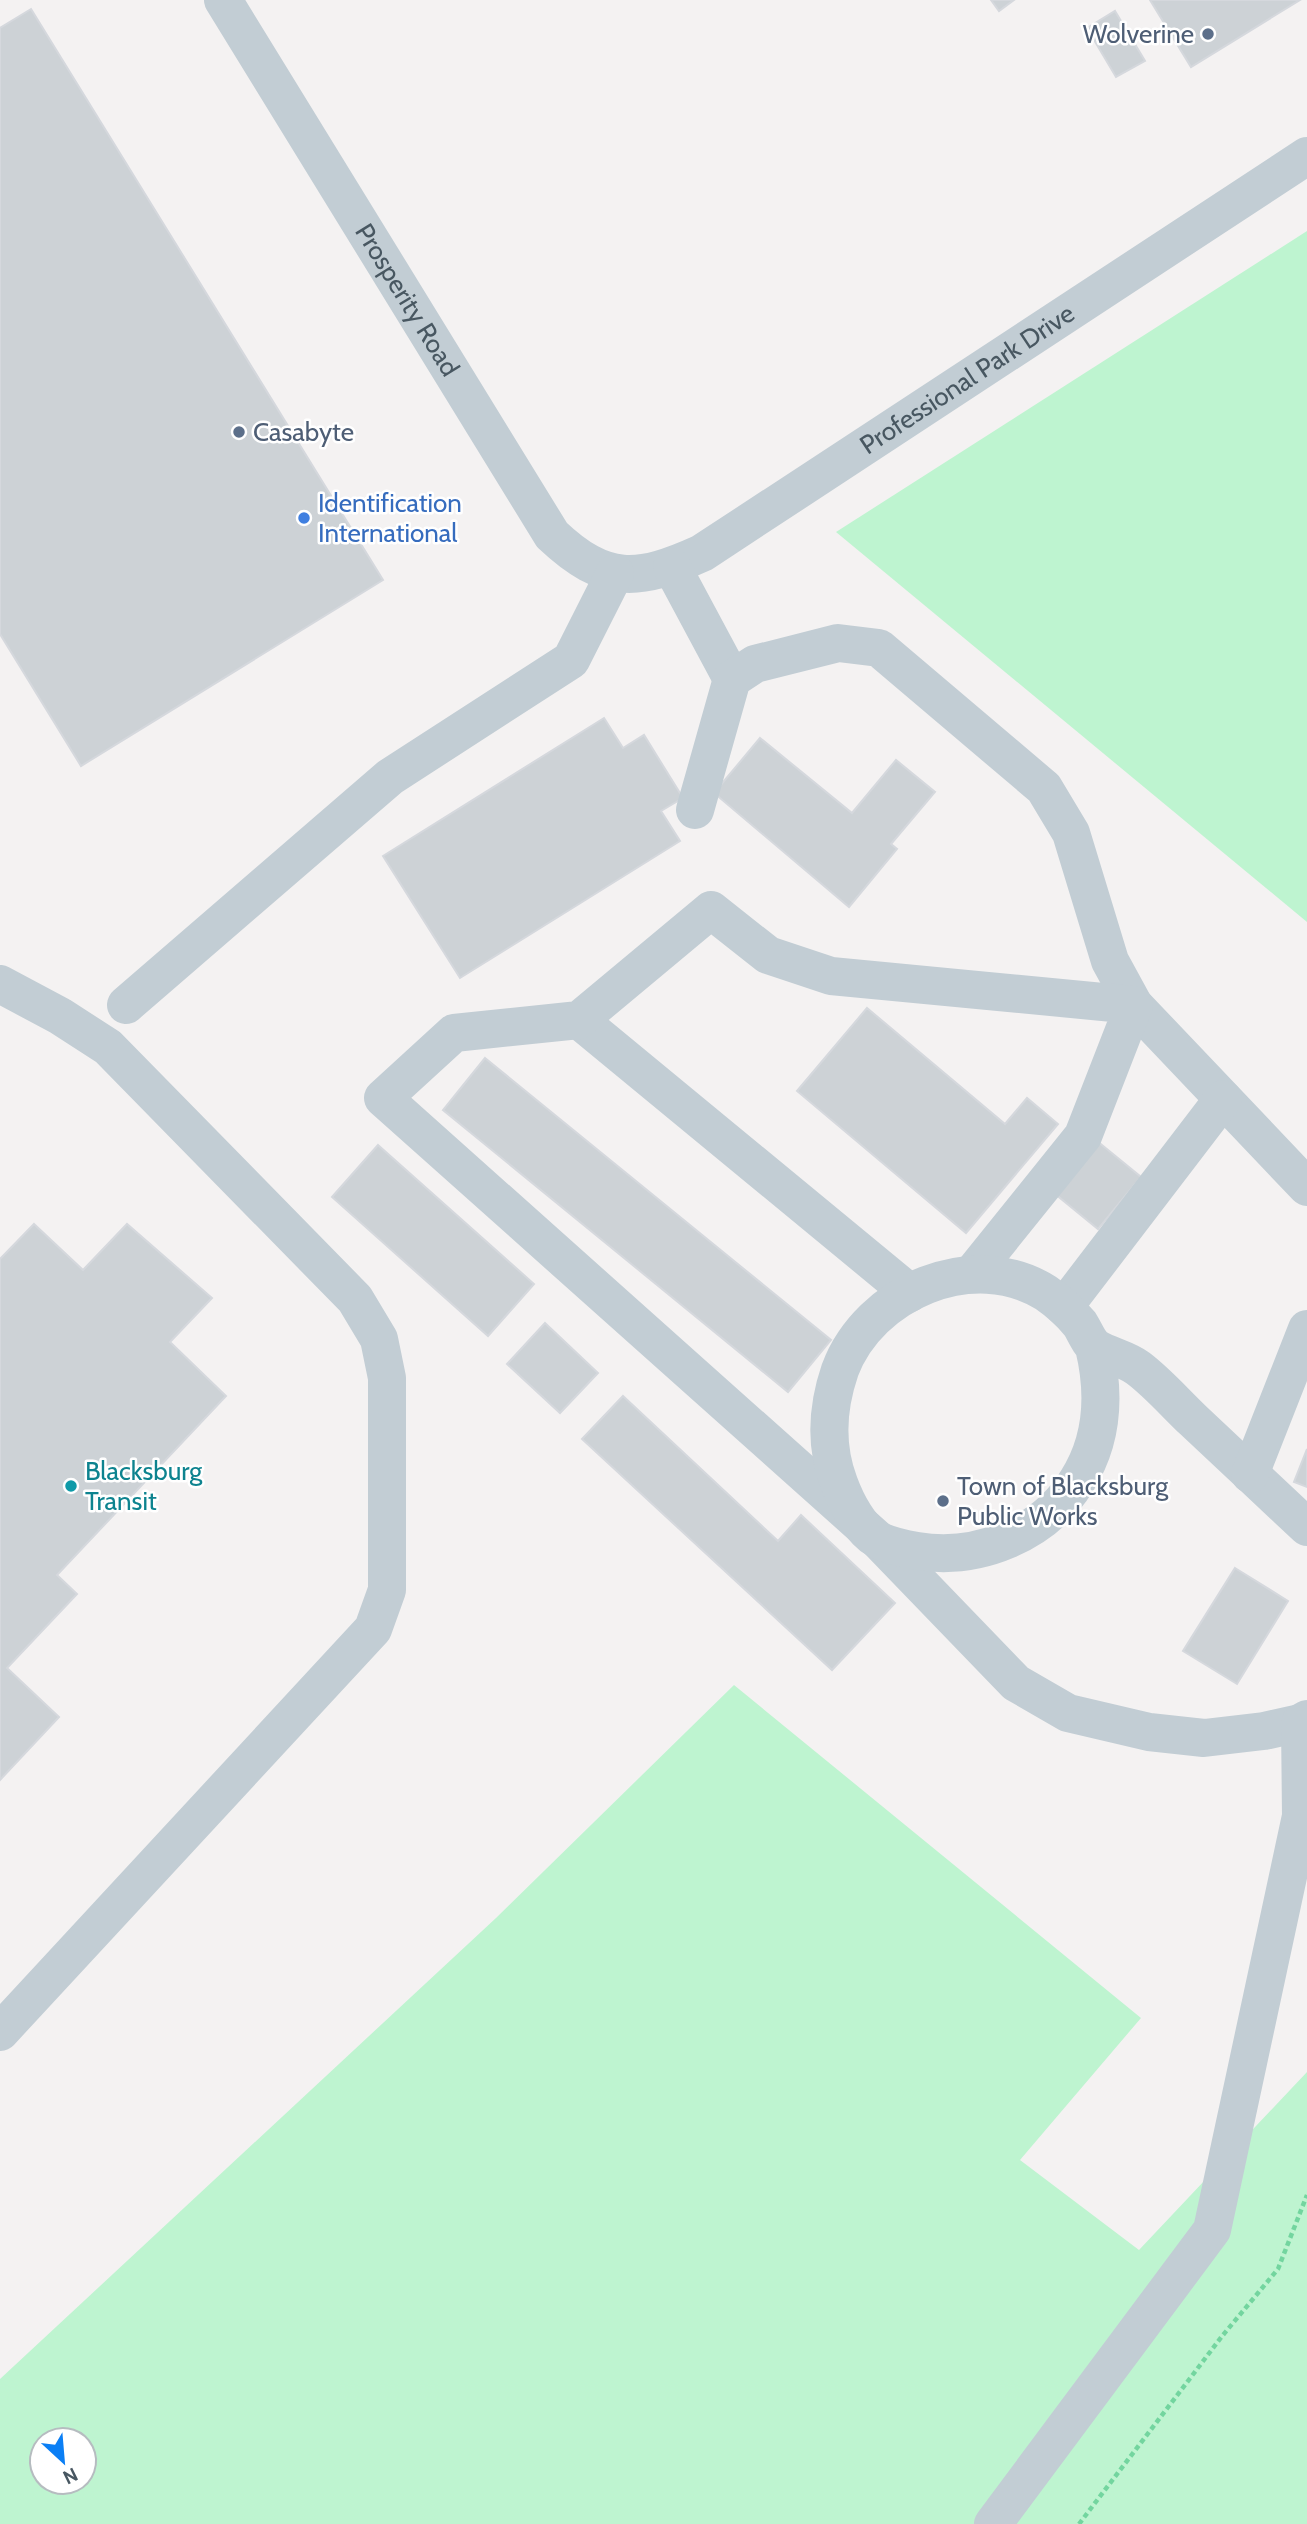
<svg xmlns="http://www.w3.org/2000/svg" width="1307" height="2524" viewBox="0 0 1307 2524" font-family="Cabin,sans-serif">
<rect width="100%" height="100%" fill="#f4f2f2"/>
<g fill="#bef4d0" fill-rule="evenodd">
<path d="M1307,231v691l-471,-390z"/>
<path d="M734,1685l407,333 -121,142 119,90 168,-178v452h-1307v-145l496,-461zM42,2440h42v42h-42z"/>
</g>
<g fill="#cdd2d6" stroke="#d5d8dd" stroke-width="2">
<path d="M991,0h23l-15,11z"/>
<path d="M1150,0h150l-109,67z"/>
<path d="M31,9l352,571 -302,186 -81,-132v-606z"/>
<path d="M1115,11l30,50 -29,16 -29,-49z"/>
<path d="M604,718l19,30 21,-13 39,63 -22,13 19,30 -220,137 -77,-122z"/>
<path d="M760,738l92,75 44,-53 39,32 -44,52 6,5 -48,58 -135,-114z"/>
<path d="M867,1008l138,116 22,-26 31,26 -92,109 -169,-142z"/>
<path d="M485,1058l346,282 -43,52 -345,-282z"/>
<path d="M1097,1141l44,36 -43,52 -44,-36z"/>
<path d="M378,1145l156,139 -46,52 -156,-139z"/>
<path d="M34,1224l49,46 44,-46 85,74 -42,44 56,54 -169,179 20,19 -70,74 52,49 -59,63v-521z"/>
<path d="M545,1323l53,50 -38,40 -53,-49z"/>
<path d="M623,1396l155,145 23,-26 94,88 -63,67 -250,-231z"/>
<path d="M1307,1449v38l-13,-5z"/>
<path d="M1235,1568l53,33 -51,83 -54,-33z"/>
</g>
<g fill="none" stroke-linecap="round" stroke-linejoin="round">
<path stroke="#73d59f" stroke-width="4.5" stroke-dasharray="5 3.5" stroke-linecap="butt" d="M1079,2524l144,-189 55,-66 29,-74"/>
<g stroke="#c2cdd4" stroke-width="38">
<path id="s1" d="M223,0l329,535c53,50 86,47 150,18l605,-397"/>
<path d="M672,567l60,112"/>
<path d="M695,810l37,-131 23,-15 83,-21 41,5 165,140 27,45 39,128 24,44 173,182"/>
<path d="M0,984l60,32 48,31 247,252 24,40 8,39v212l-14,39 -373,403"/>
<path d="M126,1005l264,-228 181,-117 44,-87"/>
<path d="M579,1020l331,273"/>
<path d="M972,1274l111,-138 51,-131 -303,-29 -63,-21 -57,-45 -132,110 -125,13 -71,65 494,441 139,144 52,30 81,19 55,6 60,-7 36,-8 7,-4"/>
<path d="M1064,1307l159,-208"/>
<path d="M1094,1347c11,46 10,92 -17,134 -33,53 -98,80 -160,70 -12,-2 -27,-5 -39,-11 -18,-10 -32,-38 -39,-57 -14,-37 -12,-75 1,-113 29,-78 133,-123 206,-77 13,9 24,19 34,31 5,8 9,19 16,24 13,8 30,11 42,20 20,15 37,35 55,52 38,36 76,71 114,107"/>
<path d="M1250,1474l57,-145"/>
<path d="M993,2524l219,-294 89,-414 -1,-93"/>
</g>
</g>
<g fill="#5c6f8a" stroke="#fff" stroke-width="2.5">
<circle cx="1208" cy="34" r="7"/>
<circle cx="239" cy="432" r="7"/>
<circle cx="943" cy="1501" r="7"/>
</g>
<circle fill="#3f7fe0" stroke="#fff" stroke-width="2.5" cx="304" cy="518" r="7"/>
<circle fill="#0f9aa8" stroke="#fff" stroke-width="2.5" cx="71" cy="1486" r="7"/>
<g text-anchor="middle" dominant-baseline="central" stroke-width="5" stroke-linejoin="round" paint-order="stroke">
<g font-size="26" fill="#4e5e75" stroke="#fff" text-anchor="start">
<text x="1194" y="34" text-anchor="end">Wolverine</text>
<text x="253" y="432">Casabyte</text>
<text x="957" y="1486">Town of Blacksburg<tspan x="957" dy="30">Public Works</tspan></text>
</g>
<g font-size="26" fill="#485761" stroke="#fff">
<text stroke="none"><textPath href="#s1" startOffset="352">Prosperity Road</textPath></text>
<text stroke="none"><textPath href="#s1" startOffset="1110">Professional Park Drive</textPath></text>
</g>
<g font-size="26" fill="#366cbe" stroke="#fff" text-anchor="start">
<text x="318" y="503">Identification<tspan x="318" dy="30">International</tspan></text>
</g>
<g font-size="26" fill="#0d838f" stroke="#fff" text-anchor="start">
<text x="85" y="1471">Blacksburg<tspan x="85" dy="30">Transit</tspan></text>
</g>
</g>
<g transform="translate(63 2461) rotate(154)"><circle r="33" fill="#ffffff" stroke="#b6bcc0" stroke-width="2"/>
<path d="M0-5L12 26L0 18L-12 26Z" fill="#0b7ff5"/>
<text y="-10" font-size="19" font-weight="bold" text-anchor="middle" fill="#485761">N</text>
</g>
</svg>
